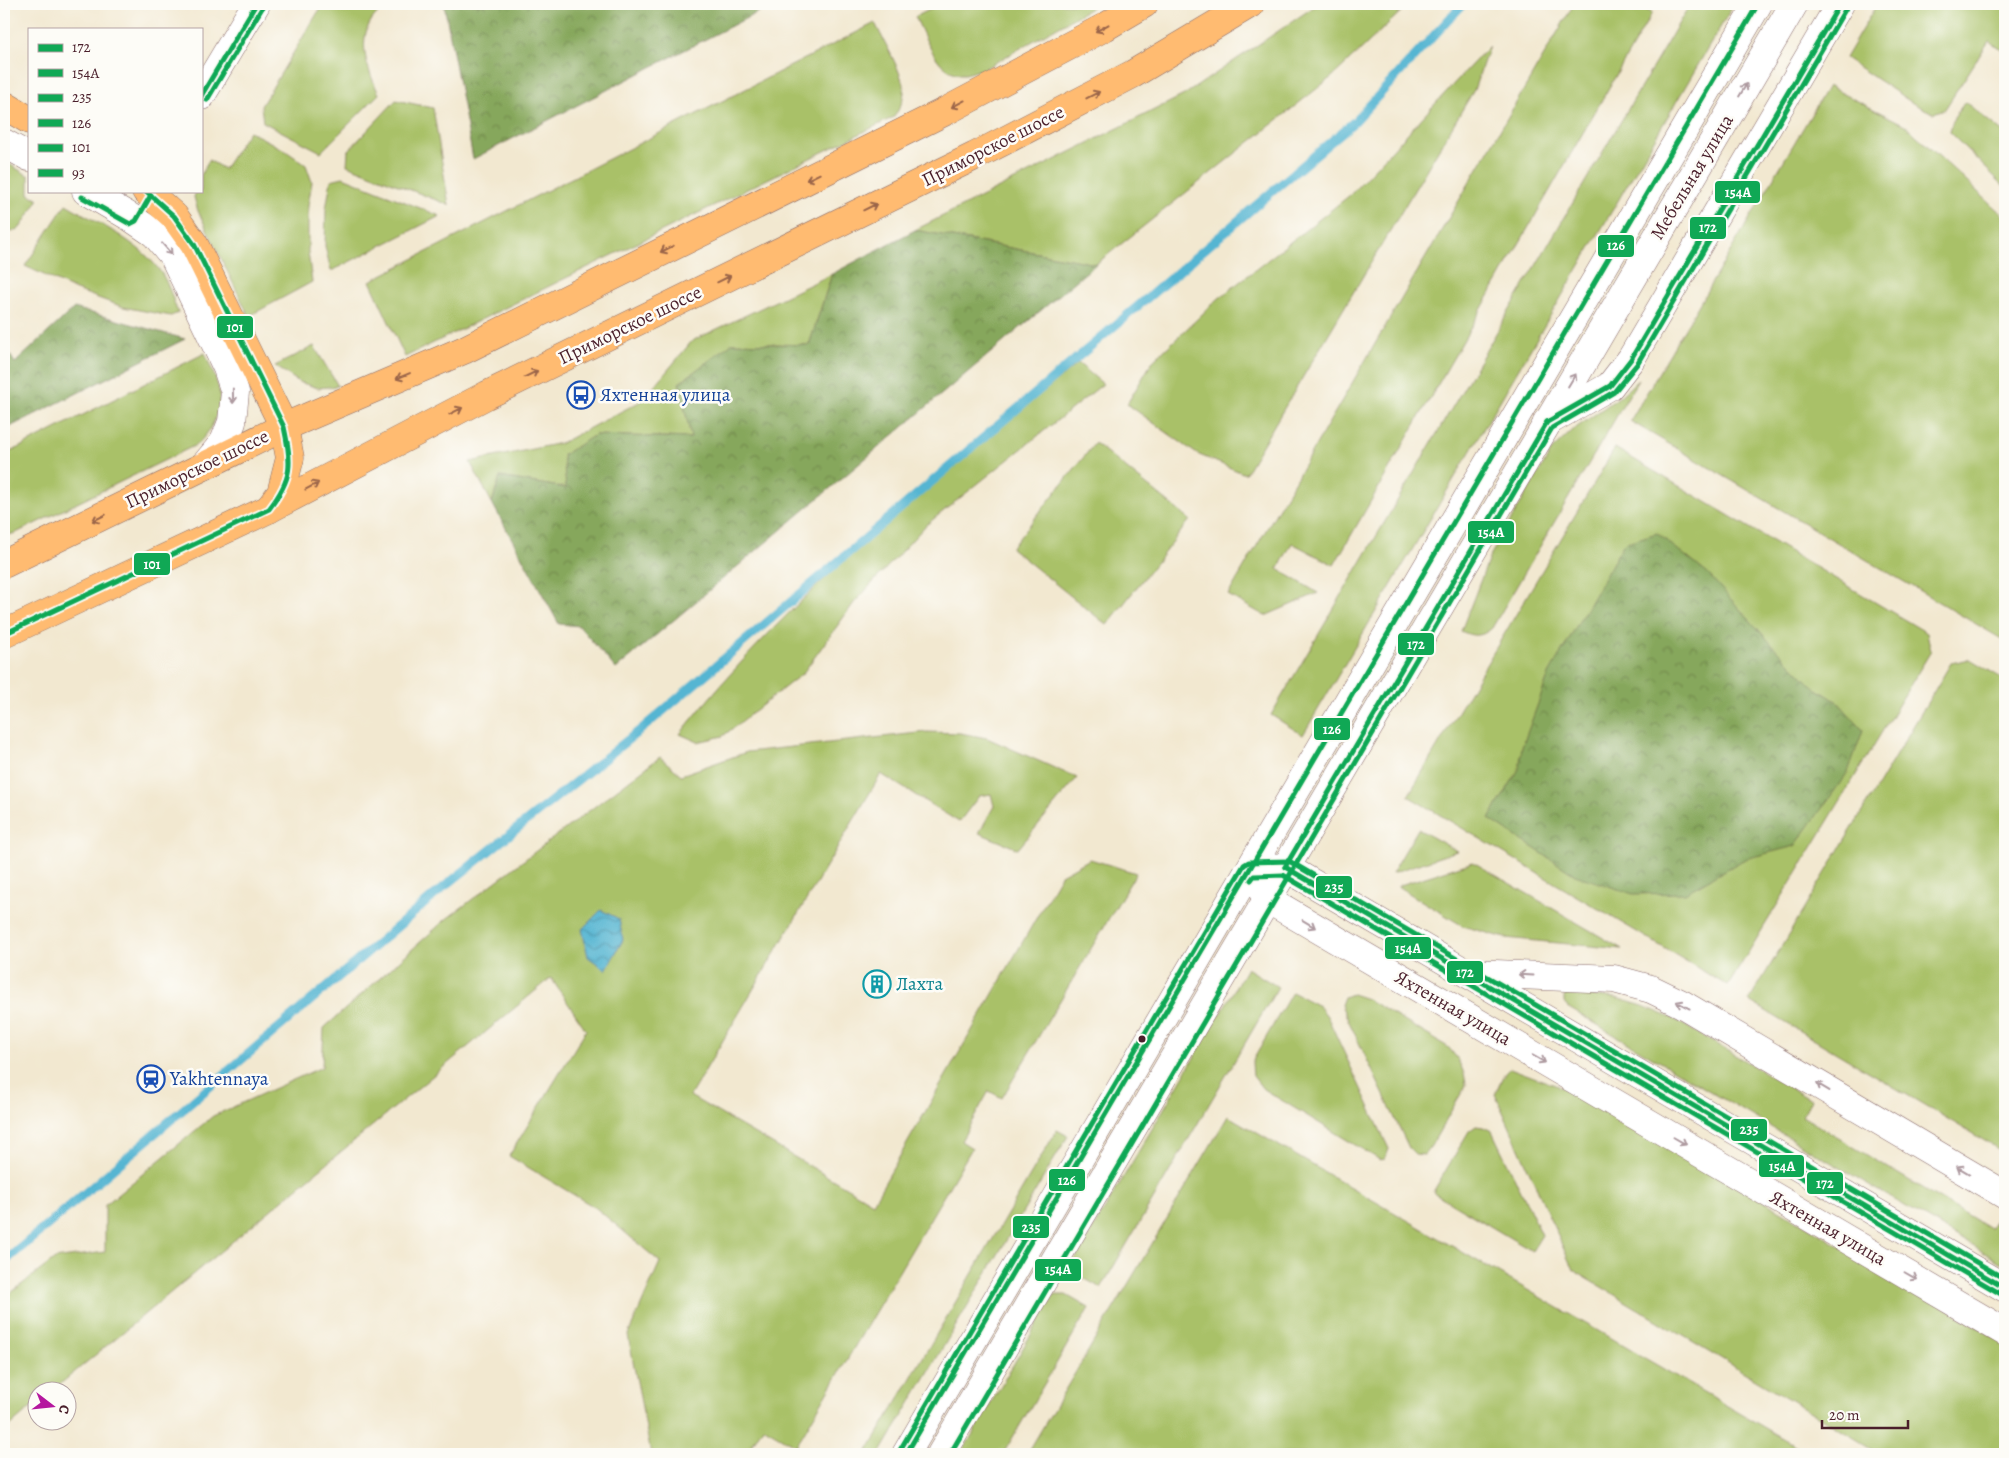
<svg xmlns="http://www.w3.org/2000/svg" width="2009" height="1458" viewBox="0 0 2009 1458" font-family="Alegreya,serif">
<defs>
<pattern id="forest-crowns" width="20" height="18" patternUnits="userSpaceOnUse" patternTransform="scale(1.25)"><rect width="20" height="18" fill="#86a75c"/><path d="M2 6a3 3 0 1 1 6 0M12 15a3 3 0 1 1 6 0" fill="none" stroke="#70874c"/></pattern>
<pattern id="water-waves" width="16" height="10" patternUnits="userSpaceOnUse" patternTransform="scale(1.25)"><rect width="16" height="10" fill="#54b5d2"/><path d="M0 5q4-4 8 0t8 0" fill="none" stroke="#4893ab"/></pattern>
</defs>
<rect width="100%" height="100%" fill="#fdfcf7"/>
<filter id="ink" filterUnits="userSpaceOnUse"><feTurbulence type="fractalNoise" baseFrequency=".02" numOctaves="2"/><feDisplacementMap in="SourceGraphic" scale="10" xChannelSelector="R" yChannelSelector="G"/><feConvolveMatrix kernelMatrix="1 2 1 2 8 2 1 2 1" color-interpolation-filters="sRGB"/></filter>
<filter id="wash" filterUnits="userSpaceOnUse"><feTurbulence type="fractalNoise" baseFrequency=".0096" numOctaves="4" result="noise"/><feDisplacementMap in="SourceGraphic" scale="20" xChannelSelector="R" yChannelSelector="G"/><feGaussianBlur stdDeviation="1.12" result="paint"/><feColorMatrix in="noise" values="0 0 0 0 0 0 0 0 0 0 0 0 0 0 0 0 0 1.4 0 .05"/><feComposite in="paint" operator="in"/></filter>
<g filter="url(#wash)">
<rect width="100%" height="100%" fill="#f2e8d0"/>
<g fill="#a9c167" stroke="#7a7049">
<path d="M323,4h66c-37,23 -25,58 -10,90l-58,58 -58,-30 -2,-16z"/>
<path d="M941,4h157l-114,65c-6,1 -13,4 -19,5 -28,2 -39,-37 -50,-57z"/>
<path d="M1318,4h91l-76,72 -237,188 -181,-34 269,-135z"/>
<path d="M1574,4h62l16,9 -318,552 -42,-22 -14,26 40,24 -53,23 -37,-21z"/>
<path d="M1690,4h44l-431,731 -32,-20z"/>
<path d="M1877,4h128v48l-16,-11 -44,68 -12,4 -19,-9 -69,-46z"/>
<path d="M875,23c7,15 30,54 29,69 -1,10 -5,17 -10,25l-489,240 -35,-76z"/>
<path d="M1489,46l-15,44 -229,384 -48,-20 -70,-50 25,-42 66,-63 132,-104z"/>
<path d="M1828,86l77,39 100,92v424l-375,-220z"/>
<path d="M396,100l37,8 16,97 -102,-40 1,-14z"/>
<path d="M1965,102l40,32v53l-56,-55 5,-15z"/>
<path d="M249,131l34,18 23,16 6,17 -4,23v47l4,30 -63,34 -51,-105 -4,-14 2,-6h5v-16l8,-15 15,9z"/>
<path d="M4,161l25,15v18l10,5 -19,29 -16,7z"/>
<path d="M343,177l97,39 -109,55 -6,-25 1,-37 5,-29z"/>
<path d="M66,204c31,19 75,38 96,70 7,11 11,26 16,39l-7,3 -48,-9 -47,-17 -51,-24z"/>
<path d="M832,274l-23,71 -77,-2 -40,95 -97,-3 -29,53 -66,-11 -8,26 -22,-41 91,-19 82,-43 49,-59z"/>
<path d="M314,346l24,40 -20,2 -19,-6 -24,-16z"/>
<path d="M205,353c4,11 10,22 13,33 6,20 -6,46 -22,59l-180,88 -12,3v-81z"/>
<path d="M1078,363l25,21 -177,141 -72,78 -51,70 -80,63 -25,6 -18,-8c112,-143 259,-255 398,-371z"/>
<path d="M1638,380l-146,248c-10,9 -19,9 -31,3l29,-75 62,-106 21,-20 46,-33z"/>
<path d="M1095,443l95,77 -83,105 -96,-77z"/>
<path d="M1615,448l312,185 4,18 -203,335 -320,-190z"/>
<path d="M1970,659l35,21v473l-256,-152 202,-338z"/>
<path d="M927,732l33,1 27,5 90,40 -59,71 -39,-16 15,-27 -3,-12 -12,2 -20,26 -78,-48 -191,322 183,107 188,-328 29,-16 46,14 -134,225 -13,-7 -28,50 11,7 -176,298 -33,-19 -17,27h-95l-23,-119 32,-73 -64,-54 -87,-52 77,-126 -35,-52 -498,412h-15l-1,13 -33,28v-133l51,-39 50,-7v-47l108,-89 109,-49 2,-39 121,-108 215,-163 21,18 66,-23z"/>
<path d="M1418,829l39,22 -65,22z"/>
<path d="M1473,862l149,87 -117,-11 -42,-12 -66,-40z"/>
<path d="M1247,968l31,19 -177,301 -23,-13 -7,-9z"/>
<path d="M1292,992l27,14 8,10 62,133 -4,10 -5,1 -117,-71 -10,-13 -1,-14z"/>
<path d="M1568,993l48,5 27,8 29,12 139,82 -9,16 188,113 10,-18 5,3v51l-438,-258 -3,-4v-6z"/>
<path d="M1352,994l15,5 81,48c9,10 17,23 18,38l-35,61 -7,9 -9,-1 -6,-6 -68,-143 3,-8z"/>
<path d="M1510,1068l77,29 418,246v111h-124l-308,-184 -78,-176 10,-21z"/>
<path d="M1228,1116l582,338h-783z"/>
<path d="M1476,1126l7,1 9,4 50,104 -10,16 -99,-59 36,-61z"/>
<path d="M1057,1130l11,6 -188,318h-14z"/>
<path d="M1054,1295h12l23,13 -86,146h-42z"/>
</g>
<g fill="url(#forest-crowns)" stroke="#686344">
<path d="M444,4h330l-301,155z"/>
<path d="M915,230l181,34 -480,405 -37,-43 -20,-2 -67,-121 8,-26 66,11 -3,-33 32,-20 96,3 -12,-55 53,-40 77,2 23,-71z"/>
<path d="M74,308l111,31 -181,91v-85l11,18z"/>
<path d="M1657,533l51,41 68,75 38,38 24,15 25,28 -15,42 -53,74 -50,13 -60,34 -52,1 -58,-19 -86,-56 30,-50 3,-22 27,-73 75,-131z"/>
</g>
<path fill="url(#water-waves)" stroke="#4f6a7e" d="M601,910l18,9 4,21 -17,30 -18,-13 -6,-28z"/>
<g fill="none" stroke-linecap="round" stroke-linejoin="round">
<path stroke="#54b5d2" stroke-width="9" d="M4,1262l440,-375 200,-160 711,-606 108,-117"/>
</g>
</g>
<g filter="url(#ink)">
<g fill="none" stroke-linecap="round" stroke-linejoin="round">
<g stroke="#856565" stroke-width="29">
<g id="minor">
<path d="M201,96l55,-92"/>
<path d="M4,143l25,14"/>
<path d="M86,191l44,26 25,17 19,23 53,111 8,24 -3,30 -8,20 -20,24"/>
<path d="M1547,422l63,-36 21,-27 209,-355"/>
<path d="M1269,868l16,-1 720,421"/>
<path d="M1258,883l9,16 738,433"/>
<path d="M1471,973l143,6 37,10 31,15 323,191"/>
<path d="M906,1454l852,-1450"/>
<path d="M941,1454l853,-1450"/>
</g>
</g>
<g stroke="#856565" stroke-width="29">
<g id="major">
<path d="M4,105l25,15"/>
<path d="M146,191l28,25 20,28 90,183 6,31 -9,35 -12,16"/>
<path d="M4,564l280,-137 180,-77 482,-239 159,-84 39,-23"/>
<path d="M4,634l265,-125 218,-114 488,-239 158,-82 117,-70"/>
</g>
</g>
<use href="#minor" stroke="#fff" stroke-width="28"/>
<use href="#major" stroke="#ffbb71" stroke-width="28"/>
<g stroke="#fdfcf7" stroke-width="9">
<g id="bus-1">
<path d="M1547,422l63,-36 21,-27 209,-355"/>
<path d="M1285,867l720,421"/>
<path d="M1285,867l262,-445"/>
</g>
</g>
<g stroke="#fdfcf7" stroke-width="9">
<g id="bus-2">
<path d="M1251,880l3,-4 29,-1 718,419"/>
<path d="M950,1454l602,-1026 62,-36 23,-28 209,-356"/>
</g>
</g>
<g stroke="#fdfcf7" stroke-width="9">
<path id="bus-3" d="M900,1450l344,-585 5,-3 40,-1 716,418"/>
</g>
<g stroke="#fdfcf7" stroke-width="9">
<path id="bus-4" d="M906,1454l852,-1450"/>
</g>
<g stroke="#fdfcf7" stroke-width="9">
<g id="bus-5">
<path d="M201,96l55,-92"/>
<path d="M4,634l265,-125c24,-31 23,-45 15,-82l-90,-183 -20,-28 -28,-25"/>
</g>
</g>
<g stroke="#fdfcf7" stroke-width="9">
<g id="bus-6">
<path d="M207,100l55,-92"/>
<path d="M82,197l48,27 6,-3 15,-26"/>
</g>
</g>
<use href="#bus-1" stroke="#10a855" stroke-width="5"/>
<use href="#bus-2" stroke="#10a855" stroke-width="5"/>
<use href="#bus-3" stroke="#10a855" stroke-width="5"/>
<use href="#bus-4" stroke="#10a855" stroke-width="5"/>
<use href="#bus-5" stroke="#10a855" stroke-width="5"/>
<use href="#bus-6" stroke="#10a855" stroke-width="5"/>
</g>
<defs><path id="oneway-shaft" d="M-6 0H5M1.5-3L5.5 0L1.5 3" fill="none" stroke-width="1.6" stroke-linecap="round" stroke-linejoin="round" transform="scale(1.25)"/></defs>
<g stroke="#9b654a">
<use href="#oneway-shaft" transform="translate(1102 28) rotate(151)"/>
<use href="#oneway-shaft" transform="translate(1093 95) rotate(-27)"/>
<use href="#oneway-shaft" transform="translate(958 104) rotate(152)"/>
<use href="#oneway-shaft" transform="translate(813 177) rotate(154)"/>
<use href="#oneway-shaft" transform="translate(870 207) rotate(-26)"/>
<use href="#oneway-shaft" transform="translate(667 249) rotate(154)"/>
<use href="#oneway-shaft" transform="translate(724 279) rotate(-26)"/>
<use href="#oneway-shaft" transform="translate(531 374) rotate(-26)"/>
<use href="#oneway-shaft" transform="translate(403 376) rotate(157)"/>
<use href="#oneway-shaft" transform="translate(456 411) rotate(-27)"/>
<use href="#oneway-shaft" transform="translate(312 486) rotate(-28)"/>
<use href="#oneway-shaft" transform="translate(99 518) rotate(154)"/>
</g>
<g stroke="#ae9aa0">
<use href="#oneway-shaft" transform="translate(1743 90) rotate(-59)"/>
<use href="#oneway-shaft" transform="translate(167 249) rotate(49)"/>
<use href="#oneway-shaft" transform="translate(1572 380) rotate(-59)"/>
<use href="#oneway-shaft" transform="translate(233 396) rotate(89)"/>
<use href="#oneway-shaft" transform="translate(1309 924) rotate(31)"/>
<use href="#oneway-shaft" transform="translate(1526 975) rotate(-177)"/>
<use href="#oneway-shaft" transform="translate(1683 1005) rotate(-152)"/>
<use href="#oneway-shaft" transform="translate(1539 1059) rotate(30)"/>
<use href="#oneway-shaft" transform="translate(1823 1087) rotate(-149)"/>
<use href="#oneway-shaft" transform="translate(1680 1141) rotate(30)"/>
<use href="#oneway-shaft" transform="translate(1963 1170) rotate(-149)"/>
<use href="#oneway-shaft" transform="translate(1911 1276) rotate(30)"/>
</g>
</g>
<defs>
<g id="bus-ring" transform="scale(1.4375)"><circle r="9.5" fill="#fdfcf7" stroke="#1a4fb4" stroke-width="1.5"/><path d="M-5-6H5V4H4V6H2V4H-2V6H-4V4H-5ZM-3.5-4V0h7V-4ZM-3.5 1.2v1.5H-2V1.2ZM2 1.2v1.5H3.5V1.2Z" fill="#1a4fb4"/></g>
<g id="building-ring" transform="scale(1.4375)"><circle r="9.5" fill="#fdfcf7" stroke="#0f9aa8" stroke-width="1.5"/><path d="M-4-6H4V6H1V3H-1V6H-4ZM-2.5-4.3h1.7v1.8h-1.7ZM.8-4.3h1.7v1.8H.8ZM-2.5-1h1.7V.8h-1.7ZM.8-1h1.7V.8H.8Z" fill="#0f9aa8"/></g>
<g id="station-ring" transform="scale(1.4375)"><circle r="9.5" fill="#fdfcf7" stroke="#1a4fb4" stroke-width="1.5"/><path d="M-3-6H3Q5-6 5-4V2Q5 4 3 4L4.5 6H3L1.5 4h-3L-3 6H-4.5L-3 4Q-5 4-5 2V-4Q-5-6-3-6ZM-3.5-4v3h7v-3ZM-3.5 1v1.5H-2V1ZM2 1v1.5H3.5V1Z" fill="#1a4fb4"/></g>
</defs>
<g fill-rule="evenodd">
<use href="#bus-ring" x="581" y="395"/>
<use href="#building-ring" x="877" y="984"/>
<use href="#station-ring" x="151" y="1079"/>
</g>
<circle fill="#4a1f2b" stroke="#fdfcf7" stroke-width="2" cx="1142" cy="1039" r="4.5"/>
<g text-anchor="middle" dominant-baseline="central" stroke-width="5" stroke-linejoin="round" paint-order="stroke">
<g font-size="19" fill="#4a1f2b" stroke="#fdfcf7">
<text transform="translate(993 146) rotate(-27)">Приморское шоссе</text>
<text transform="translate(1692 177) rotate(-59)">Мебельная улица</text>
<text transform="translate(630 325) rotate(-26)">Приморское шоссе</text>
<text transform="translate(197 469) rotate(-26)">Приморское шоссе</text>
<text transform="translate(1453 1008) rotate(30)">Яхтенная улица</text>
<text transform="translate(1828 1228) rotate(30)">Яхтенная улица</text>
</g>
<g font-size="19" fill="#164399" stroke="#fdfcf7" text-anchor="start">
<text x="600" y="395">Яхтенная улица</text>
<text x="170" y="1079">Yakhtennaya</text>
</g>
<g font-size="19" fill="#0d838f" stroke="#fdfcf7" text-anchor="start">
<text x="896" y="984">Лахта</text>
</g>
</g>
<g stroke="#fdfcf7" stroke-width="2">
<rect x="1714" y="180" width="47" height="24" rx="5" fill="#10a855"/>
<rect x="1689" y="216" width="38" height="24" rx="5" fill="#10a855"/>
<rect x="1597" y="234" width="38" height="24" rx="5" fill="#10a855"/>
<rect x="216" y="315" width="38" height="24" rx="5" fill="#10a855"/>
<rect x="1467" y="520" width="48" height="24" rx="5" fill="#10a855"/>
<rect x="133" y="552" width="38" height="24" rx="5" fill="#10a855"/>
<rect x="1397" y="632" width="38" height="24" rx="5" fill="#10a855"/>
<rect x="1313" y="717" width="38" height="24" rx="5" fill="#10a855"/>
<rect x="1315" y="875" width="38" height="24" rx="5" fill="#10a855"/>
<rect x="1384" y="936" width="48" height="24" rx="5" fill="#10a855"/>
<rect x="1446" y="960" width="38" height="24" rx="5" fill="#10a855"/>
<rect x="1730" y="1118" width="38" height="24" rx="5" fill="#10a855"/>
<rect x="1758" y="1154" width="47" height="24" rx="5" fill="#10a855"/>
<rect x="1048" y="1168" width="38" height="24" rx="5" fill="#10a855"/>
<rect x="1806" y="1171" width="38" height="24" rx="5" fill="#10a855"/>
<rect x="1012" y="1215" width="38" height="24" rx="5" fill="#10a855"/>
<rect x="1034" y="1258" width="48" height="24" rx="5" fill="#10a855"/>
</g>
<g font-size="14" text-anchor="middle" font-weight="bold" fill="#fff">
<text x="1738" y="197">154А</text>
<text x="1708" y="232">172</text>
<text x="1616" y="250">126</text>
<text x="235" y="332">101</text>
<text x="1491" y="537">154А</text>
<text x="152" y="569">101</text>
<text x="1416" y="649">172</text>
<text x="1332" y="734">126</text>
<text x="1334" y="892">235</text>
<text x="1408" y="953">154А</text>
<text x="1465" y="977">172</text>
<text x="1749" y="1134">235</text>
<text x="1782" y="1171">154А</text>
<text x="1067" y="1185">126</text>
<text x="1825" y="1188">172</text>
<text x="1031" y="1232">235</text>
<text x="1058" y="1274">154А</text>
</g>
<rect width="2009" height="1458" fill="none" stroke="#fdfcf7" stroke-width="20"/>
<rect x="28" y="28" width="175" height="165" fill="#fdfcf7" stroke="#b5a4a5"/>
<rect x="38" y="44" width="25" height="8" fill="#10a855" stroke="#b5a4a5"/>
<text x="72" y="52" font-size="15" fill="#4a1f2b">172</text>
<rect x="38" y="69" width="25" height="8" fill="#10a855" stroke="#b5a4a5"/>
<text x="72" y="78" font-size="15" fill="#4a1f2b">154А</text>
<rect x="38" y="94" width="25" height="8" fill="#10a855" stroke="#b5a4a5"/>
<text x="72" y="102" font-size="15" fill="#4a1f2b">235</text>
<rect x="38" y="119" width="25" height="8" fill="#10a855" stroke="#b5a4a5"/>
<text x="72" y="128" font-size="15" fill="#4a1f2b">126</text>
<rect x="38" y="144" width="25" height="8" fill="#10a855" stroke="#b5a4a5"/>
<text x="72" y="152" font-size="15" fill="#4a1f2b">101</text>
<rect x="38" y="169" width="25" height="8" fill="#10a855" stroke="#b5a4a5"/>
<text x="72" y="178" font-size="15" fill="#4a1f2b">93</text>
<g transform="translate(52 1406) rotate(106)"><circle r="24" fill="#fdfcf7" stroke="#b5a4a5"/>
<path d="M0-4L9 19L0 12L-9 19Z" fill="#b5179e"/>
<text y="-8" font-size="14" font-weight="bold" text-anchor="middle" fill="#4a1f2b">С</text>
</g>
<path d="M1822 1420v8h86v-8" fill="none" stroke="#4a1f2b" stroke-width="2.5"/>
<text x="1829" y="1420" font-size="15" fill="#4a1f2b" stroke="#fdfcf7" stroke-width="4" paint-order="stroke">20 m</text>
</svg>
